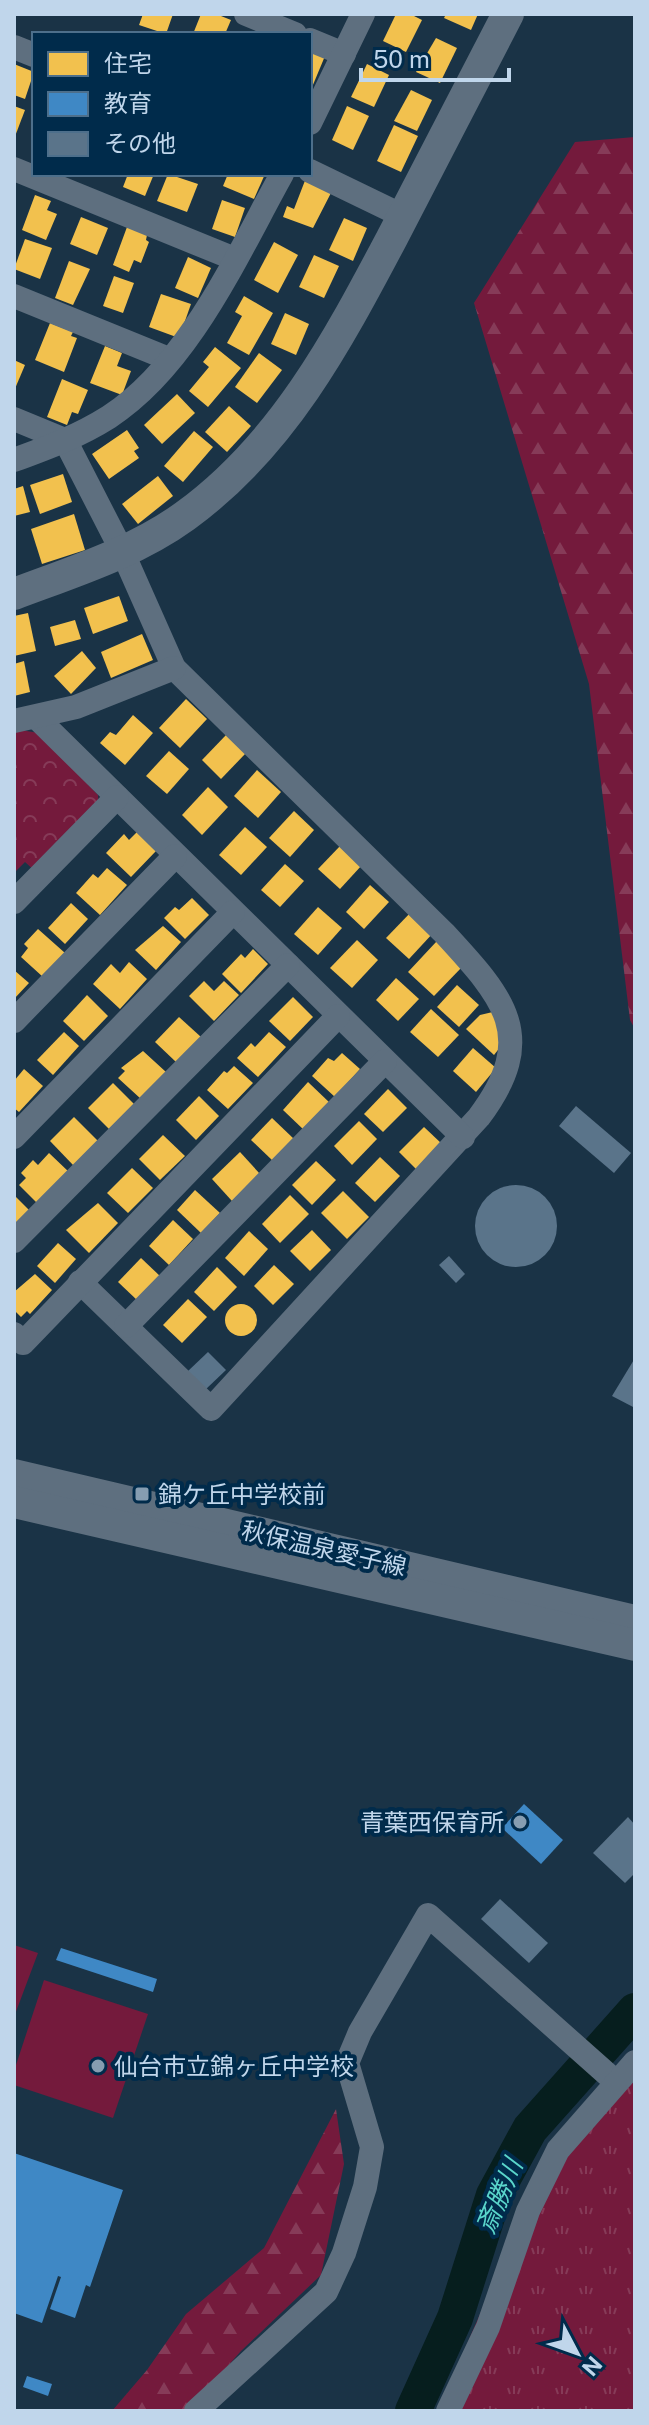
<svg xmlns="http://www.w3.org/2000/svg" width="649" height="2425" viewBox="0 0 649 2425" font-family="'Public Sans','Noto Sans JP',sans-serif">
<defs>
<pattern id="grass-tufts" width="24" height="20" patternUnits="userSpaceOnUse" patternTransform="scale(2)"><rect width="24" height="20" fill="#741a3c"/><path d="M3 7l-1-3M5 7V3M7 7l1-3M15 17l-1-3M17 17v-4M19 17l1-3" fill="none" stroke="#863b58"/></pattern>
<pattern id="forest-firs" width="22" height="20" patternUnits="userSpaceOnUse" patternTransform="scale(2)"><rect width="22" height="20" fill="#741a3c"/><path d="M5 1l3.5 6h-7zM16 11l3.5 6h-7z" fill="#863b58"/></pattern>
<pattern id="park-crowns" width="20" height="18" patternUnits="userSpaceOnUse" patternTransform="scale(2)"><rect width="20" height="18" fill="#741a3c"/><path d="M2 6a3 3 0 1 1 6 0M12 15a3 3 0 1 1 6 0" fill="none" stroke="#863b58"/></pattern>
</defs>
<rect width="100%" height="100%" fill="#1a3346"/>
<path fill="url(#grass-tufts)" d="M635,2050v361h-197l118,-272z"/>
<g fill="url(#forest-firs)">
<path d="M635,137v892l-5,-9 -41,-336 -115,-381 101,-161z"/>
<path d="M336,2109l8,55 -23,111 -80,76 -53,60h-76l35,-41 39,-56 78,-66z"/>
</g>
<path fill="url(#park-crowns)" d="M14,729l25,4 59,62 1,13 -63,64 -11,-10 -11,11z"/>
<g fill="#741a3c">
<path d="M14,1945l24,8 -24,64z"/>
<path d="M44,1980l104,34 -35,104 -99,-33v-14z"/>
</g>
<g fill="#f2c14e">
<path d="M143,14h30l-7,20 -27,-9z"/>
<path d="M201,14h15l15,6 -6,14h-32z"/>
<path d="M396,14h14l12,6 -16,32 -23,-11z"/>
<path d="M446,14h32l-7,16 -27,-12z"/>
<path d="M436,38l21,10 -17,35 -24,-11z"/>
<path d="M310,50l15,6 -15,36z"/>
<path d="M14,64l20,8 -9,27 -11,-4z"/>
<path d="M367,64l22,11 -15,32 -23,-10z"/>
<path d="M411,90l21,10 -15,31 -23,-10z"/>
<path d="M14,106l11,4 -11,29z"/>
<path d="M347,106l22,10 -16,34 -21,-10z"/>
<path d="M394,125l24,11 -17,36 -24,-11z"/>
<path d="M128,174h26l-9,22 -22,-9z"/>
<path d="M168,174l30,10 -11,28 -30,-11z"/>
<path d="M228,174h37l-11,25 -31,-13z"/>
<path d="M306,178l27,11 -20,39 -30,-11 4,-11 7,3z"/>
<path d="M35,195l16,6 -4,9 10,4 -11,26 -24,-10z"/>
<path d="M222,200l23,8 -10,29 -23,-8z"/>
<path d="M81,217l27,11 -11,27 -27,-11z"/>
<path d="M344,218l23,10 -14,33 -24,-11z"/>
<path d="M127,227l20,8 -1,5 3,2 -8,21 -7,-3 -5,12 -16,-7z"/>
<path d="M25,239l27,9 -12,31 -26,-10z"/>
<path d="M274,242l24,13 -20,38 -24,-13z"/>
<path d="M314,255l25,11 -15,32 -25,-11z"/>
<path d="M188,257l23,11 -13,30 -23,-10z"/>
<path d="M69,261l21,8 -17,36 -18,-7z"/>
<path d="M114,276l20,7 -11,30 -20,-7z"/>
<path d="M161,294l30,10 -12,34 -30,-11z"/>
<path d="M244,296l29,17 -24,42 -22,-12 15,-27 -7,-4z"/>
<path d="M285,313l24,11 -13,31 -25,-11z"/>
<path d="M50,323l23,9 -2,4 6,2 -13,34 -29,-12z"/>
<path d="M105,346l17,7 -5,13 14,5 -9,24 -32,-12z"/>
<path d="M215,347l26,21 -33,39 -19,-16 20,-24 -6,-5z"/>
<path d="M259,353l23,17 -25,33 -22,-16z"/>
<path d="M14,360l11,5 -11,26z"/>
<path d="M62,379l26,11 -10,24 -6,-2 -5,13 -20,-8z"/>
<path d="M177,394l18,19 -33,31 -18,-19z"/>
<path d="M229,406l22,20 -24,26 -22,-20z"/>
<path d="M127,430l12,18 -5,3 5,7 -30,21 -17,-25z"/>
<path d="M194,431l19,16 -30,35 -19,-16z"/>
<path d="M63,474l9,28 -32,12 -10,-29z"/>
<path d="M158,476l15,20 -35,28 -16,-20z"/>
<path d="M23,486l7,26 -16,4v-27z"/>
<path d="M74,514l11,36 -43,14 -11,-35z"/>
<path d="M119,596l9,25 -35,13 -9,-26z"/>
<path d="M28,613l8,38 -22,5v-40z"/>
<path d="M75,620l6,19 -26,7 -5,-19z"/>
<path d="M142,634l11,26 -42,18 -10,-26z"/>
<path d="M82,651l14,17 -25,26 -17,-18z"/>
<path d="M24,661l6,31 -16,4v-32z"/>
<path d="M186,699l21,20 -27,29 -21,-20z"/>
<path d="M133,715l20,18 -28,32 -25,-22 10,-11 6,3z"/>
<path d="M227,734l19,19 -25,26 -19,-19z"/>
<path d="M169,751l20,18 -22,25 -21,-18z"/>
<path d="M257,770l24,22 -23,26 -24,-22z"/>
<path d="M208,787l20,20 -26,28 -20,-20z"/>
<path d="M294,811l20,19 -24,27 -21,-19z"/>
<path d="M245,827l22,20 -26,28 -22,-20z"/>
<path d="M137,832l19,19 -25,26 -25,-24 18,-19 5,6z"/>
<path d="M341,845l21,20 -22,24 -22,-20z"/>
<path d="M285,864l19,17 -24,26 -19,-17z"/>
<path d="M107,868l20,17 -27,30 -24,-22 17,-19 5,4z"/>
<path d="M370,885l19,17 -25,27 -18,-17z"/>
<path d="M192,898l17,17 -24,24 -21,-21 11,-11 4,3z"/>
<path d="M71,903l17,16 -23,25 -17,-16z"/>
<path d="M318,907l24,21 -24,27 -24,-21z"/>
<path d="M412,911l22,21 -25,27 -23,-21z"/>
<path d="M163,926l18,16 -25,28 -21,-20z"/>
<path d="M38,929l27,24 -22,24 -22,-20 7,-9 -4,-4z"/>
<path d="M357,940l21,20 -26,28 -22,-20z"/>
<path d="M437,941l26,25 -29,30 -26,-24z"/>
<path d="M253,949l15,15 -27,29 -19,-19 19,-20 4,4z"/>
<path d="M129,962l18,17 -27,30 -27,-25 18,-20 9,9z"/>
<path d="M14,970l15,13 -15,16z"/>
<path d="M396,978l23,21 -21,22 -22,-21z"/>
<path d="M204,981l10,10 10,-10 15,14 -25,26 -25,-25z"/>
<path d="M457,985l22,20 -20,22 -22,-20z"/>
<path d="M87,995l21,21 -24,25 -21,-20z"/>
<path d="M293,997l20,20 -23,24 -21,-20z"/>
<path d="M431,1009l28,26 -21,22 -28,-25z"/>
<path d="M497,1011l8,30 -11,14 -28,-26 14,-14z"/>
<path d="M179,1017l22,20 -25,25 -21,-20z"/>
<path d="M64,1032l15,14 -26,29 -16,-15z"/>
<path d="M269,1032l17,15 -28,30 -21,-19 14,-15 4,4z"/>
<path d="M473,1048l23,20 -20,24 -23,-21z"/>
<path d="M143,1051l23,21 -25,27 -23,-21 7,-7 -4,-3z"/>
<path d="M342,1053l18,16 -25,28 -23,-21 16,-18 6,3z"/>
<path d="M234,1066l19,17 -25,26 -21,-19 17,-19 3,2z"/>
<path d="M24,1069l19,17 -24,26 -5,-4v-27z"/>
<path d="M308,1082l23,22 -26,27 -22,-21z"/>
<path d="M113,1083l21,21 -25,25 -21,-21z"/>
<path d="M388,1089l19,19 -24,24 -19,-18z"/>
<path d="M199,1096l20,20 -23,24 -20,-20z"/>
<path d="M74,1117l25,25 -25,24 -24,-25z"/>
<path d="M272,1118l22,21 -21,22 -22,-21z"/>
<path d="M359,1121l18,18 -25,26 -18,-19z"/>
<path d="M424,1127l18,17 -25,26 -18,-18z"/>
<path d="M163,1135l22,21 -25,24 -21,-21z"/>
<path d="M240,1152l20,22 -28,27 -20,-22z"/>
<path d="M49,1153l21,20 -30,33 -21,-21 7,-7 -5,-5 12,-13 5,5z"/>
<path d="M380,1157l20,19 -25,26 -20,-19z"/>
<path d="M316,1161l20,19 -24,25 -20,-20z"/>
<path d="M132,1168l21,20 -25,25 -21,-20z"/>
<path d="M195,1190l25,23 -19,20 -24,-23z"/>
<path d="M343,1191l26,26 -22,22 -26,-26z"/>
<path d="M14,1195l16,16 -16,16z"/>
<path d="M290,1195l19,19 -29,29 -18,-19z"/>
<path d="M98,1203l20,20 -29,30 -23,-23z"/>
<path d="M173,1220l20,19 -24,26 -20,-19z"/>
<path d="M312,1230l19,20 -21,21 -20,-20z"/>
<path d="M249,1231l19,18 -24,27 -19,-18z"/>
<path d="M58,1243l18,16 -21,24 -18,-17z"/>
<path d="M141,1258l20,19 -23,24 -20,-19z"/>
<path d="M274,1265l20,19 -21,21 -19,-19z"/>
<path d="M217,1267l20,20 -23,24 -20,-19z"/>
<path d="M35,1274l17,16 -22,24 -3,-3 -6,6 -7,-7v-18z"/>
<path d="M188,1299l19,18 -25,26 -19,-18z"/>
<circle cx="241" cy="1320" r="16"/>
</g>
<g fill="#3f88c5">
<path d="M524,1804l39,36 -22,24 -39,-36z"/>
<path d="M61,1948l96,31 -4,13 -97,-32z"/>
<path d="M14,2153l109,37 -33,97 -4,-2 -11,33 -25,-9 11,-32 -3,-1 -16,47 -28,-10z"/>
<path d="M27,2376l25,8 -4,12 -25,-9z"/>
</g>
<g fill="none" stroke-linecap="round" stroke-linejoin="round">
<path stroke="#061e1e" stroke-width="36" d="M413,2411l42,-93 39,-123 36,-66 105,-118"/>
</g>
<g fill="#5a748a">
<path d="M576,1106l55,47 -17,20 -55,-47z"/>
<circle cx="516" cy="1226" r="41"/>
<path d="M449,1256l16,18 -9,9 -17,-18z"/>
<path d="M208,1352l18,18 -21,20 -18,-18z"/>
<path d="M635,1358v50l-23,-12z"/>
<path d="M628,1817l7,8v48l-10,10 -32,-30z"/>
<path d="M500,1899l48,44 -19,20 -48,-44z"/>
</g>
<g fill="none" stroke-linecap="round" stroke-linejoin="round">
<g stroke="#5e6f7f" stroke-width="24">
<path d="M246,14l49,20"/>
<path d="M310,40l34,14"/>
<path d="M14,47l20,8"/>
<path d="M310,123l53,-109"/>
<path d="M14,169l221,90"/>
<path d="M310,171l93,45"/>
<path d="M14,296l155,63"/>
<path d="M14,419l51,21 58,113 51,115 270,265c59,64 96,103 35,184l-268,292 -131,-127"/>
<path d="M14,460c33,-12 65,-24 95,-43 80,-52 128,-162 173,-243"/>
<path d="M37,718l426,419"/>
<path d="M14,721l62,-14 98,-39"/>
<path d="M14,902l103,-105"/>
<path d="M14,1021l161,-165"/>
<path d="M14,1137l219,-225"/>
<path d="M14,1241l274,-276"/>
<path d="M126,1326l259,-265"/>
<path d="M14,1334l9,9 315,-327"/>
<path d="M196,2411l130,-119 18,-39 21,-66 7,-40 -25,-84 13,-31 68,-117 188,167"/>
<path d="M448,2411l40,-84 40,-116 30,-61 77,-88"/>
</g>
<g stroke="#5e6f7f" stroke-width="32">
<path d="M14,594c58,-22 120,-41 171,-78 98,-71 153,-176 208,-280 39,-74 76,-148 115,-222"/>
<path d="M14,1475l621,146"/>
<path d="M14,1502l621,143"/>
</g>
</g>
<g fill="#869db1" stroke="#002b4b" stroke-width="3">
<rect x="134" y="1486" width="16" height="16" rx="4"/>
<circle cx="520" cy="1822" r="8"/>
<circle cx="98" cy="2066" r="8"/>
</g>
<g text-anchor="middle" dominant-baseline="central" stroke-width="8" stroke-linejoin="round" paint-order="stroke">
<g font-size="24" fill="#c0d6eb" stroke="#002b4b" text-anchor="start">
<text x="158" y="1494">錦ケ丘中学校前</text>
<text x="504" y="1822" text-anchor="end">青葉西保育所</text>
<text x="114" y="2066">仙台市立錦ヶ丘中学校</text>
</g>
<g font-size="24" fill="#c0d6eb" stroke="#002b4b">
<text transform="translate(324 1548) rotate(13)">秋保温泉愛子線</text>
</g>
<g font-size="26" font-style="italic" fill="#5ad6cb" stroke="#002b4b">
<text transform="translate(499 2196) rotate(-67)">斎勝川</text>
</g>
</g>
<rect width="649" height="2425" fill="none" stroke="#c0d6eb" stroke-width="32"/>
<rect x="32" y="32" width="280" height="144" fill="#002b4b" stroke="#4d6f8b" stroke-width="2"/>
<rect x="48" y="52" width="40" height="24" fill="#f2c14e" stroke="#4d6f8b" stroke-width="2"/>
<text x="104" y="72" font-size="24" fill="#c0d6eb">住宅</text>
<rect x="48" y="92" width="40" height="24" fill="#3f88c5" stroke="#4d6f8b" stroke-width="2"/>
<text x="104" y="112" font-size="24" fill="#c0d6eb">教育</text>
<rect x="48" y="132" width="40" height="24" fill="#5a748a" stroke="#4d6f8b" stroke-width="2"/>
<text x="104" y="152" font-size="24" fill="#c0d6eb">その他</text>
<g transform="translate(577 2353) rotate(131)" stroke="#002b4b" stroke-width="6" paint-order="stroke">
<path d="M0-6L14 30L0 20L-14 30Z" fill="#c0d6eb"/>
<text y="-12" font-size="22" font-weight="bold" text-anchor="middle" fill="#c0d6eb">N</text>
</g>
<path d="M361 68v12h148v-12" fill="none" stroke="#c0d6eb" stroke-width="4"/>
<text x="373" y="68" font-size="24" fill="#c0d6eb" stroke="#002b4b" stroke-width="6" paint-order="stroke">50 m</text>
</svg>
